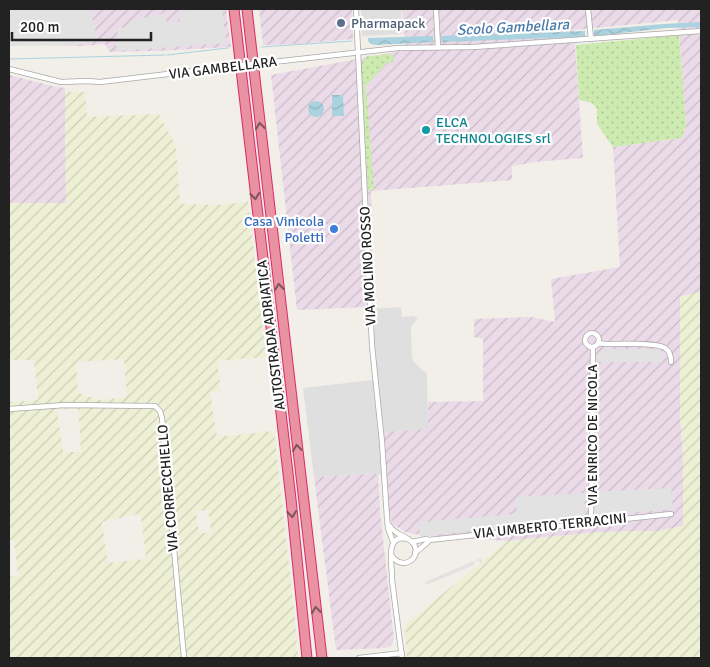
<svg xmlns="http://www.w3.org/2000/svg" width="710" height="667" viewBox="0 0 710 667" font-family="Signika,sans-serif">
<defs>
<pattern id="industrial-furrows" width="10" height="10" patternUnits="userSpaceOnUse" patternTransform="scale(1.25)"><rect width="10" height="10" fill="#ebdbe8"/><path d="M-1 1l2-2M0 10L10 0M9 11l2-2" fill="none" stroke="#c9bcc7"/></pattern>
<pattern id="farmland-furrows" width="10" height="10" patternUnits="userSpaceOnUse" patternTransform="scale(1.25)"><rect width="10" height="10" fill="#eef0d5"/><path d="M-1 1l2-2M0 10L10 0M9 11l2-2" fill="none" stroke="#ccceb7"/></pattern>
<pattern id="grass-dots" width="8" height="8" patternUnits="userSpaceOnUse" patternTransform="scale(1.25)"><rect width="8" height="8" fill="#cdebb0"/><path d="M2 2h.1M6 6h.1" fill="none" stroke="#b0c997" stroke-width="1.8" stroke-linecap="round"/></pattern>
<pattern id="water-waves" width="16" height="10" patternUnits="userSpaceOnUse" patternTransform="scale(1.25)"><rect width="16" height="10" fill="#aad3df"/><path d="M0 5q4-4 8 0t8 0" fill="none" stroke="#92b5bf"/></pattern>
</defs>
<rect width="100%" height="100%" fill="#f2efe9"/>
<g fill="#e0dfdf">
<path d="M361,9h40l1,25 -40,2z"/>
<path d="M401,307l1,10 11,-1 5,2 -7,9 1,31 3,5 12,11 1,55 -43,45 -71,3 -11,-89 70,-8 -3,-71z"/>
</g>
<g fill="url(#industrial-furrows)">
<path d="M9,9h217l5,38 -74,4 -47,1 -5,-8 -24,2 -35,-1z"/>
<path d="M259,9h93l1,30 -53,5 -37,1z"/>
<path d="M402,9h299v283l-21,5v118l3,43v68l-24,5 -57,1 -95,9 -88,-6 -14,-3 -12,-8 -5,-10 -5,-82 45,-3v-27l55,-1v-62l-9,-2v-18l57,-2 24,5 -4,-43 69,-12 -7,-120 69,-9 4,-13 -8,-105 -104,10 9,128 -48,4 -23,4v14l-141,11 3,111h-7l1,5 -71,3 -26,-235 135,-25z"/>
<path d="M9,75l43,11 13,2 1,115h-57z"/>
<path d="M378,474l2,37 14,129 -3,6 -5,2 -50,2 -22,-173z"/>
</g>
<g fill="url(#farmland-furrows)" fill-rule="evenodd">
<path d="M65,92h20l2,25 72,-3 1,3 16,29 4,58 42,1 26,-4 18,156 -49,4 4,30 -11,1 7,45 57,-6 21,188 2,28 1,11h-289v-81l9,-2 -4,-35h-5v-138l29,-2 -4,-40h-23l-2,9v-166h57zM124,359l3,38 -28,3 -21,-7 -2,-31zM57,409h21l3,43h-18zM208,510l3,22 -12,2 -3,-23zM137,514l4,4 5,41 -38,4 -6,-41z"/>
<path d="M701,292v366h-294l-2,-33 102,-84 95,-9 57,-1 24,-5v-68l-3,-43v-118z"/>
</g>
<g fill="url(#grass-dots)">
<path d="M679,35l7,90 -4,13 -69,9 -16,-23v-15l-5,-6 -13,-3 -3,-55z"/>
<path d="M393,54l1,8 -7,1 -21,23 8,104h-6l-7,-125 6,-9z"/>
</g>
<g fill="#e2e2e2">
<path d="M9,9h81l8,32 -19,4 -70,1z"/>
<path d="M185,9h37l4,34 -108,8 -4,-11 4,-2 -1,-7 1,-2 12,-4v-4l34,-8 3,11 13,-3 -1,-8 6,-2z"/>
<path d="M602,349h57l2,1 2,3v9h-65v-8l4,-1z"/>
<path d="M671,488l2,21 -80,7 -1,-24z"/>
<path d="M584,493l1,24 -5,4 -160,15 -1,-14 98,-8 -1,-17z"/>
<path d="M481,558l1,4 -2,1 -2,-3 -4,2v3l-48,20 -1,-3z"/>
</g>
<g fill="url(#water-waves)">
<path d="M701,22v5l-35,1 -70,8 -2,-1v-5l70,-6z"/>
<path d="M585,31v5l-5,1 -138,5 -1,-6z"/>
<path d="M433,36v6l-57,3 -5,-1 -3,-3v-3z"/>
<path d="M332,95h11l1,21h-12z"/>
<circle cx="316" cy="109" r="8"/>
</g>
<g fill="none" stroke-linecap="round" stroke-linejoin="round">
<g stroke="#aad3df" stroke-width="1">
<path d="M261,47l91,-6"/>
<path d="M167,55l61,-7"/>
<path d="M9,59l156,-4"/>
</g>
<g stroke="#a9a9a9" stroke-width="6">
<g id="street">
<path d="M356,9l16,337 10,96 5,76 1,10 5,14"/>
<path d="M436,9l2,38"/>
<path d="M588,9l3,30"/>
<path d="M264,63l134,-15 75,-1 228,-16"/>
<path d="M9,69l52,13 26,-1 13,1 136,-16"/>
<circle cx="592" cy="340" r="7"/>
<path d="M598,343l7,1c13,0 51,-2 60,4 5,3 6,9 6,14"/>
<path d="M9,409l56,-4 90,1 5,5 2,7 22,240"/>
<path d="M591,522l2,-175"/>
<path d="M389,525c2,3 5,6 8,8 6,3 13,6 17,11 8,15 -12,27 -22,12"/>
<path d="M412,542l14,-3 3,1 242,-26"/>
<path d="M415,553l12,-10 2,-3"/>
<path d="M359,658l43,-5"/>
<path d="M402,658l-10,-78c1,-13 -9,-48 16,-41"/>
</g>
</g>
<g stroke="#dc2a67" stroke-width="11">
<g id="highway">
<path d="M234,9l57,490 16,159"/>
<path d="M247,9l75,649"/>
</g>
</g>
<use href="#street" stroke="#fff" stroke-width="4.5"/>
<use href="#highway" stroke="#e892a2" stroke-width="9"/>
<g stroke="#a9a9a9" stroke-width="6" stroke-linecap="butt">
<path id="street-bridge" d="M236,66l28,-3"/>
</g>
<use href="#street-bridge" stroke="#fff" stroke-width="4.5"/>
</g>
<defs><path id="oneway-chevron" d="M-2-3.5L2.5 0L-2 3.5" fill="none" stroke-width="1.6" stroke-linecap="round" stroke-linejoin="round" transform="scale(1.25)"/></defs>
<g stroke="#7b545c">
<use href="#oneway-chevron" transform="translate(260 126) rotate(-97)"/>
<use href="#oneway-chevron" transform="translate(255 196) rotate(84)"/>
<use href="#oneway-chevron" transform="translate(279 287) rotate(-97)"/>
<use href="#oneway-chevron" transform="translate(297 448) rotate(-97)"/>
<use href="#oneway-chevron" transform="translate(292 514) rotate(84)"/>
<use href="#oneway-chevron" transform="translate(316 610) rotate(-97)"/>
</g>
<circle fill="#5c6f8a" stroke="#fff" stroke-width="2" cx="341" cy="23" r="5"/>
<circle fill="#0f9aa8" stroke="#fff" stroke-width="2" cx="426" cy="130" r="5"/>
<circle fill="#3f7fe0" stroke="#fff" stroke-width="2" cx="334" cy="229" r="5"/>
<g text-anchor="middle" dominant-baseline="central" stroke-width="4.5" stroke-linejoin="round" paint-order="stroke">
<g font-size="14" fill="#4e5e75" stroke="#fff" text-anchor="start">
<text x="351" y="23">Pharmapack</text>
</g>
<g font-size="14" fill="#222" stroke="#fff">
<text transform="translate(223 68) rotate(-7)">VIA GAMBELLARA</text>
<text transform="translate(368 266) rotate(-93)">VIA MOLINO ROSSO</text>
<text transform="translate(271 335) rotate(-97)">AUTOSTRADA ADRIATICA</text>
<text transform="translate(592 435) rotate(-90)">VIA ENRICO DE NICOLA</text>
<text transform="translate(168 488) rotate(-95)">VIA CORRECCHIELLO</text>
<text transform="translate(550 526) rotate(-6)">VIA UMBERTO TERRACINI</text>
</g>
<g font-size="14" fill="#0d838f" stroke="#fff" text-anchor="start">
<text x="436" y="122">ELCA<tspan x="436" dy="16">TECHNOLOGIES srl</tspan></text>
</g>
<g font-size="14" fill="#366cbe" stroke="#fff" text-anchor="end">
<text x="324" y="221">Casa Vinicola<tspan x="324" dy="16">Poletti</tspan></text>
</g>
<g font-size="15" font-style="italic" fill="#4a7aab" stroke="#fff">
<text transform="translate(513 27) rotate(-3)">Scolo Gambellara</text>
</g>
</g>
<rect width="710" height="667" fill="none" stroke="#222222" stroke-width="20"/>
<path d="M12 32v8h139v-8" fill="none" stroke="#222222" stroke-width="2.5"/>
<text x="20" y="32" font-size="15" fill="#222222" stroke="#ffffff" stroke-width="4" paint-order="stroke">200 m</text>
</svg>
